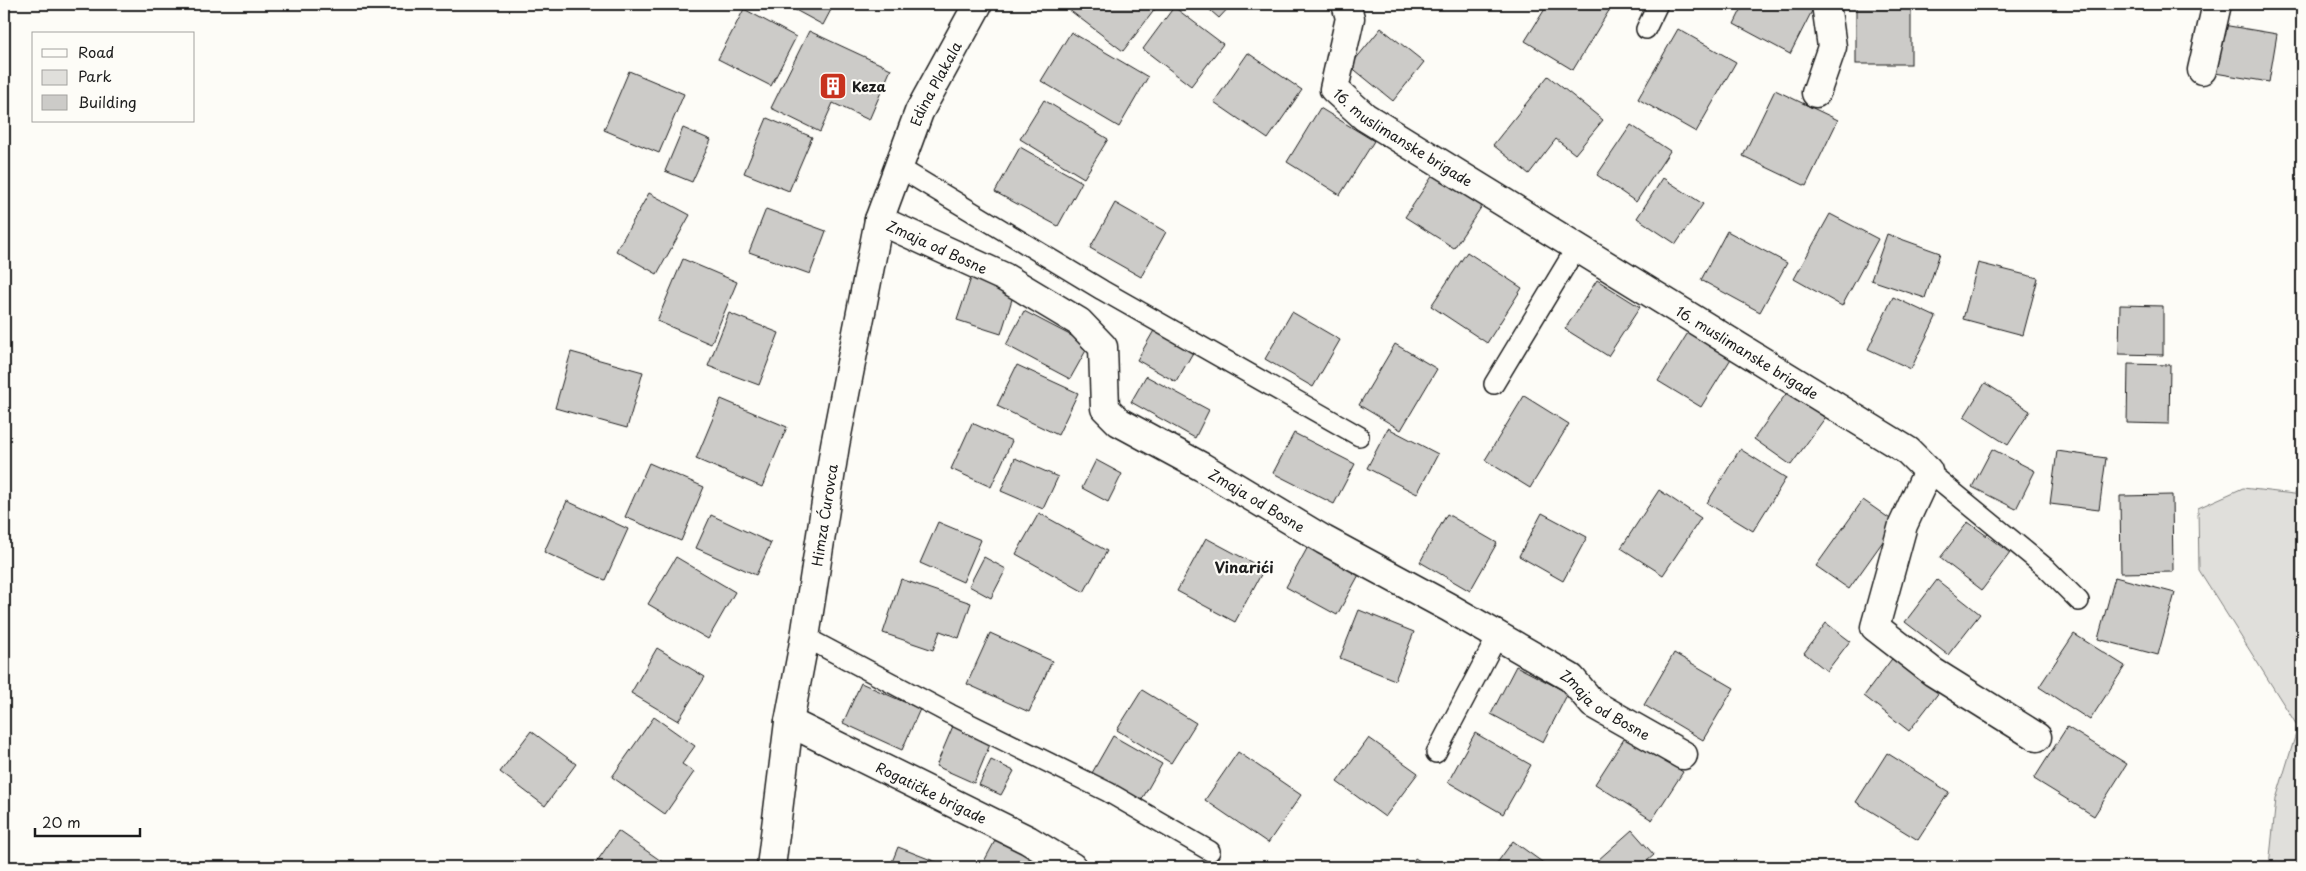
<svg xmlns="http://www.w3.org/2000/svg" width="2306" height="871" viewBox="0 0 2306 871" font-family="'Playpen Sans',sans-serif">
<rect width="100%" height="100%" fill="#fdfcf7"/>
<filter id="ink" filterUnits="userSpaceOnUse"><feTurbulence type="fractalNoise" baseFrequency=".02" numOctaves="2"/><feDisplacementMap in="SourceGraphic" scale="10" xChannelSelector="R" yChannelSelector="G"/><feConvolveMatrix kernelMatrix="1 2 1 2 8 2 1 2 1" color-interpolation-filters="sRGB"/></filter>
<g filter="url(#ink)">
<path fill="#e0dfdb" stroke="#7e7e7c" d="M2243,488l59,7v372h-33l7,-68 22,-72 -99,-157 -1,-62z"/>
<g fill="#cccbc8" stroke="#1c1c1c">
<path d="M789,4h45l-11,21 -35,-19z"/>
<path d="M1072,4h87l-36,47 -55,-42z"/>
<path d="M1203,4h29l-13,14z"/>
<path d="M1548,4h65l-40,66 -48,-29z"/>
<path d="M1744,4h69l2,1 -25,49 -56,-30z"/>
<rect x="1856" y="4" width="55" height="60"/>
<path d="M1174,7l49,37 -32,42 -48,-37z"/>
<path d="M744,9l52,28 -25,49 -53,-27z"/>
<path d="M2223,25l54,9 -8,48 -54,-9z"/>
<path d="M1381,28l43,34 -31,39 -43,-35z"/>
<path d="M1678,29l58,33 -40,70 -58,-33z"/>
<path d="M809,31l82,38 -22,51 -36,-17 -13,29 -49,-24z"/>
<path d="M1071,32l77,45 -29,50 -78,-46z"/>
<path d="M1248,53l54,37 -34,49 -54,-37z"/>
<path d="M629,71l55,23 -25,59 -55,-23z"/>
<path d="M1548,76l55,44 -28,34 -19,-15 -27,35 -36,-29z"/>
<path d="M1775,90l63,30 -32,66 -63,-30z"/>
<path d="M1044,100l64,39 -24,39 -64,-39z"/>
<path d="M1320,108l54,33 -34,54 -53,-33z"/>
<path d="M767,118l45,19 -23,54 -45,-18z"/>
<path d="M1631,125l39,26 -34,51 -39,-27z"/>
<path d="M683,128l28,12 -19,42 -27,-11z"/>
<path d="M1020,147l62,35 -24,44 -63,-34z"/>
<path d="M1433,175l49,31 -28,42 -49,-31z"/>
<path d="M1663,178l40,26 -27,40 -39,-26z"/>
<path d="M649,193l41,22 -33,59 -41,-23z"/>
<path d="M1115,203l51,29 -25,45 -51,-29z"/>
<path d="M766,209l60,22 -16,43 -61,-22z"/>
<path d="M1830,214l48,25 -36,67 -48,-27z"/>
<path d="M1727,231l60,32 -27,49 -59,-32z"/>
<path d="M1887,234l53,19 -15,45 -54,-18z"/>
<path d="M1467,252l55,36 -35,55 -56,-37z"/>
<path d="M683,259l54,23 -26,62 -54,-23z"/>
<path d="M1978,263l60,15 -15,57 -60,-16z"/>
<path d="M971,278l43,15 -13,41 -44,-14z"/>
<path d="M1597,280l43,27 -32,49 -43,-27z"/>
<path d="M1893,297l43,20 -25,52 -43,-20z"/>
<path d="M2120,305l43,1v49l-44,-1z"/>
<path d="M1024,311l65,34 -19,34 -64,-34z"/>
<path d="M1292,312l48,28 -27,47 -48,-28z"/>
<path d="M729,313l50,20 -20,52 -51,-19z"/>
<path d="M1156,327l39,22 -19,33 -39,-22z"/>
<path d="M1689,331l43,26 -31,50 -43,-26z"/>
<path d="M1395,344l42,25 -36,61 -42,-25z"/>
<path d="M571,352l72,20 -16,56 -72,-20z"/>
<path d="M2128,364l42,1 -1,59 -42,-1z"/>
<path d="M1017,365l61,28 -20,42 -61,-29z"/>
<path d="M1146,376l63,34 -14,28 -64,-36z"/>
<path d="M1985,383l45,28 -22,34 -44,-28z"/>
<path d="M1788,391l37,27 -34,47 -37,-26z"/>
<path d="M1524,396l45,28 -39,64 -45,-28z"/>
<path d="M721,399l66,28 -25,60 -66,-28z"/>
<path d="M972,423l40,18 -21,46 -40,-18z"/>
<path d="M1388,428l50,26 -21,40 -50,-26z"/>
<path d="M1294,433l61,31 -21,40 -61,-31z"/>
<path d="M1740,449l46,29 -33,53 -46,-28z"/>
<path d="M1992,449l43,22 -19,38 -44,-22z"/>
<path d="M2057,451l49,7 -7,52 -49,-6z"/>
<path d="M1015,458l43,19 -15,32 -42,-18z"/>
<path d="M1096,460l26,14 -14,28 -26,-14z"/>
<path d="M649,463l55,24 -23,54 -56,-24z"/>
<path d="M1659,490l42,28 -38,57 -42,-27z"/>
<path d="M2172,495l1,77 -52,1 -1,-77z"/>
<path d="M1863,500l33,23 -47,66 -33,-23z"/>
<path d="M567,501l61,28 -23,51 -61,-28z"/>
<path d="M1039,513l68,38 -23,41 -68,-38z"/>
<path d="M1542,513l45,24 -24,44 -44,-25z"/>
<path d="M1447,514l50,29 -27,48 -50,-29z"/>
<path d="M711,515l60,28 -15,32 -60,-27z"/>
<path d="M938,522l43,18 -18,42 -43,-19z"/>
<path d="M1968,522l42,31 -28,37 -42,-32z"/>
<path d="M1206,538l58,31 -29,53 -58,-31z"/>
<path d="M1310,543l51,28 -24,44 -51,-28z"/>
<path d="M676,557l59,35 -27,47 -60,-35z"/>
<path d="M984,557l22,12 -15,29 -22,-12z"/>
<path d="M2115,577l60,16 -17,62 -60,-16z"/>
<path d="M901,579l70,24 -12,35 -19,-7 -7,19 -50,-17z"/>
<path d="M1937,580l43,34 -32,41 -43,-33z"/>
<path d="M1359,610l55,22 -19,48 -55,-22z"/>
<path d="M1826,623l24,18 -23,30 -23,-18z"/>
<path d="M990,633l62,28 -23,51 -62,-28z"/>
<path d="M2074,634l51,32 -35,54 -51,-33z"/>
<path d="M657,648l48,29 -27,44 -47,-28z"/>
<path d="M1674,653l60,35 -31,52 -59,-35z"/>
<path d="M1894,656l46,35 -31,40 -45,-35z"/>
<path d="M1516,666l52,27 -25,49 -52,-28z"/>
<path d="M861,683l59,26 -18,41 -59,-27z"/>
<path d="M1142,690l54,33 -25,40 -54,-33z"/>
<path d="M654,717l41,29 -13,18 12,8 -29,42 -53,-37z"/>
<path d="M953,726l38,16 -17,41 -38,-17z"/>
<path d="M2067,727l60,37 -33,52 -60,-37z"/>
<path d="M531,731l45,33 -31,42 -45,-34z"/>
<path d="M1475,733l56,32 -28,49 -55,-32z"/>
<path d="M1113,736l49,28 -21,37 -49,-28z"/>
<path d="M1626,736l57,36 -31,48 -57,-36z"/>
<path d="M1369,738l49,35 -33,44 -48,-35z"/>
<path d="M1238,752l63,43 -33,48 -63,-43z"/>
<path d="M1887,753l62,39 -31,48 -62,-38z"/>
<path d="M991,760l23,11 -13,24 -22,-10z"/>
<path d="M1632,830l22,25 -14,12h-36l-6,-7z"/>
<path d="M618,831l49,34 -1,2h-73z"/>
<path d="M996,839l57,28h-72z"/>
<path d="M1513,841l36,26h-55z"/>
<path d="M898,847l51,20h-59z"/>
<path d="M1415,858l15,9h-20z"/>
</g>
<g fill="none" stroke-linecap="round" stroke-linejoin="round">
<g stroke="#1c1c1c" stroke-width="22">
<g id="lane">
<path d="M1646,29l12,-25"/>
<path d="M898,167l204,123 257,146"/>
<path d="M1494,384l82,-136"/>
<path d="M1928,471l118,97 33,33"/>
<path d="M805,637l145,77 158,78 102,59"/>
<path d="M1436,753l62,-118"/>
</g>
</g>
<g stroke="#1c1c1c" stroke-width="31">
<g id="street">
<path id="s1" d="M1346,4l4,14 -16,71 31,28 543,334 20,20 -25,54 -28,102 58,45 104,65"/>
<path d="M2202,70l15,-66"/>
<path d="M1816,93l16,-46 -6,-43"/>
<path id="s2" d="M879,220l125,57 75,45 24,25 2,61 14,14 83,45 122,73 124,67 123,71 22,26 90,51"/>
<path id="s3" d="M789,722l239,118 44,27"/>
</g>
</g>
<g stroke="#1c1c1c" stroke-width="31">
<g id="primary">
<path id="s4" d="M771,867l18,-145 16,-85 30,-192 44,-225 40,-108 59,-108"/>
</g>
</g>
<use href="#lane" stroke="#fdfcf7" stroke-width="19"/>
<use href="#street" stroke="#fdfcf7" stroke-width="28"/>
<use href="#primary" stroke="#fdfcf7" stroke-width="28"/>
</g>
</g>
<defs>
<g id="building-square" transform="scale(1.4375)"><rect x="-9" y="-9" width="18" height="18" rx="4" fill="#c8321e" stroke="#fdfcf7"/><path d="M-4-6H4V6H1V3H-1V6H-4ZM-2.5-4.3h1.7v1.8h-1.7ZM.8-4.3h1.7v1.8H.8ZM-2.5-1h1.7V.8h-1.7ZM.8-1h1.7V.8H.8Z" fill="#fff"/></g>
</defs>
<g fill-rule="evenodd">
<use href="#building-square" x="833" y="86"/>
</g>
<g text-anchor="middle" dominant-baseline="central" stroke-width="4.5" stroke-linejoin="round" paint-order="stroke">
<g font-size="14" fill="#1c1c1c" stroke="#fdfcf7">
<text stroke="none"><textPath href="#s4" startOffset="804">Edina Plakala</textPath></text>
<text stroke="none"><textPath href="#s1" startOffset="172">16. muslimanske brigade</textPath></text>
<text stroke="none"><textPath href="#s2" startOffset="64">Zmaja od Bosne</textPath></text>
<text stroke="none"><textPath href="#s1" startOffset="578">16. muslimanske brigade</textPath></text>
<text stroke="none"><textPath href="#s2" startOffset="499">Zmaja od Bosne</textPath></text>
<text stroke="none"><textPath href="#s4" startOffset="356">Himza Ćurovca</textPath></text>
<text stroke="none"><textPath href="#s2" startOffset="904">Zmaja od Bosne</textPath></text>
<text stroke="none"><textPath href="#s3" startOffset="159">Rogatičke brigade</textPath></text>
</g>
<g font-size="14" font-weight="bold" fill="#1c1c1c" stroke="#fdfcf7" text-anchor="start">
<text x="852" y="86">Keza</text>
</g>
<g font-size="15" font-weight="bold" fill="#1c1c1c" stroke="#fdfcf7">
<text x="1244" y="566">Vinarići</text>
</g>
</g>
<rect width="2306" height="871" fill="none" stroke="#fdfcf7" stroke-width="20"/>
<rect x="10" y="10" width="2286" height="851" fill="none" stroke="#1c1c1c" stroke-width="2" filter="url(#ink)"/>
<rect x="32" y="32" width="162" height="90" fill="#fdfcf7" stroke="#a3a29f"/>
<rect x="42" y="49" width="25" height="8" fill="#fdfcf7" stroke="#a3a29f"/>
<text x="78" y="58" font-size="15" fill="#1c1c1c">Road</text>
<rect x="42" y="70" width="25" height="15" fill="#e0dfdb" stroke="#a3a29f"/>
<text x="78" y="82" font-size="15" fill="#1c1c1c">Park</text>
<rect x="42" y="95" width="25" height="15" fill="#cccbc8" stroke="#a3a29f"/>
<text x="78" y="108" font-size="15" fill="#1c1c1c">Building</text>
<path d="M35 828v8h105v-8" fill="none" stroke="#1c1c1c" stroke-width="2.5"/>
<text x="42" y="828" font-size="15" fill="#1c1c1c" stroke="#fdfcf7" stroke-width="4" paint-order="stroke">20 m</text>
</svg>
